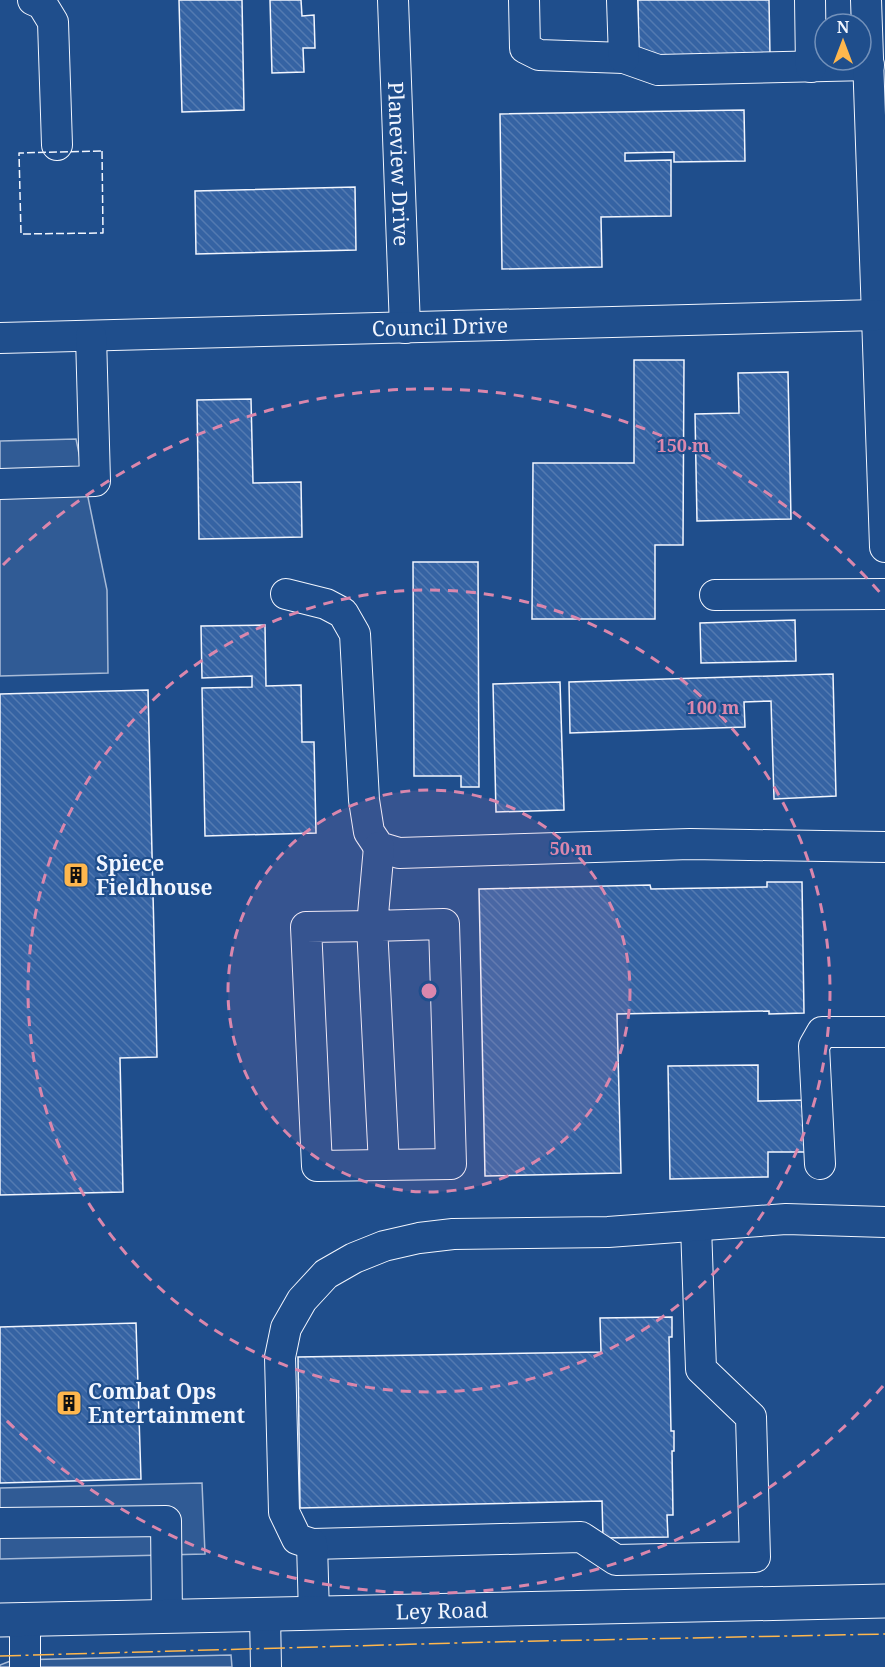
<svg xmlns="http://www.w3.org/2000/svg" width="885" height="1667" viewBox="0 0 885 1667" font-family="'Noto Serif',serif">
<defs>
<pattern id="building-back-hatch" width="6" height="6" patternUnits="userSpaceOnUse" patternTransform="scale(1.5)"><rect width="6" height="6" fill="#3563a3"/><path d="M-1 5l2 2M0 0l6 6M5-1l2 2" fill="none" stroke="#537ab1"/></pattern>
</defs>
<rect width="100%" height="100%" fill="#1f4e8c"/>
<g fill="#305b95" stroke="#a8bbd7" stroke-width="1.5">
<path d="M76,439l31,151 1,83 -108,3v-235z"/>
<path d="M202,1483l3,71 -205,5v-71z"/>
<path d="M231,1655l1,12h-232v-2l13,-5z"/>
</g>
<g fill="url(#building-back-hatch)" stroke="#f2f6ff" stroke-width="1.5">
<path d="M179,0h63l2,110 -62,2z"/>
<path d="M270,0h31l1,16 12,-1 1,33h-12l1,24 -32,1z"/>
<path d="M638,0h131l1,55 -131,3z"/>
<path d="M744,110l1,51 -71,1v-10l-49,1v8l46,-1v56l-70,1 1,50 -100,2 -2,-155z"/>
<path d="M355,187l1,63 -160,4 -1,-63z"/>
<path d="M634,360h50l-1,185h-28v74h-123l1,-156h101z"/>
<path d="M788,372l3,147 -94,2 -2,-107 44,-1 -1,-40z"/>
<path d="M251,399l2,84 48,-1 1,55 -103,2 -2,-139z"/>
<path d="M413,562h65l1,225h-18v-11h-47z"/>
<path d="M795,620l1,41 -95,2 -1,-40z"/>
<path d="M265,625l1,61 35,-1 1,57h12l2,91 -111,3 -3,-148 50,-1v-11l-50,2 -1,-52z"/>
<path d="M833,674l3,122 -62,3 -3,-98 -27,1 1,25 -175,6 -1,-51z"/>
<path d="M560,682l4,128 -68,2 -3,-128z"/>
<path d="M148,690l9,367 -37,1 3,134 -123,3v-501z"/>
<path d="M767,882h35l2,131 -35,1v-3l-152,3 4,159 -136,3 -6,-287 171,-4 1,4 116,-2z"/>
<path d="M758,1065v36l52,-1v52h-42v25l-98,2 -2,-113z"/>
<path d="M672,1317v20h-3l2,94h3v20h-2l1,64h-6l1,22 -65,1 -1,-37 -302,7 -2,-151 303,-5 -1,-34z"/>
<path d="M136,1323l5,156 -141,4v-156z"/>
</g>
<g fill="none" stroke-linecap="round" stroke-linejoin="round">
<g stroke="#f2f6ff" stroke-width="32">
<g id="minor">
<path d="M33,0l9,4 11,18 4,123"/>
<path id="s1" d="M393,0l12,328"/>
<path d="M524,0l1,48 14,7 85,3 34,12 211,-5"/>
<path d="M622,0l2,58"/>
<path d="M810,0l1,67"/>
<path d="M866,0l19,547"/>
<path id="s2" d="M0,338l877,-23"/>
<path d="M0,484l95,-3 -4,-145"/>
<path d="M286,594l40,10 17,9 12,21 9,166 5,32 10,15 20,6 291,-9 195,3"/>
<path d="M715,595l170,-1"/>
<path d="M379,847l-7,79 -66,1 11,239 134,-2 -7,-240 -72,2 12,239"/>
<path d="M820,1164l-6,-118 8,-14h63"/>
<path d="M0,1523l166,-2 1,96"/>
<path d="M312,1544l269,-7 35,23 139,-3 -4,-140 -50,-48 -5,-143"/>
<path d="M314,1614l-2,-70 -15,-5 -13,-27 -4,-155 6,-29 16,-28 24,-26 28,-16 30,-12 35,-8 34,-4 155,-2 178,-13 99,3"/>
<path d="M265,1615l1,52"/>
<path d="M25,1620v47"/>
</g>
</g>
<g stroke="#f2f6ff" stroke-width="35">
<g id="major">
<path id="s3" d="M0,1620l885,-19"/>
</g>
</g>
<use href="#minor" stroke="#1f4e8c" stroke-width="30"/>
<use href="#major" stroke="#1f4e8c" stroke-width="33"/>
<path stroke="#f2f6ff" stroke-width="1.5" stroke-dasharray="8 3" stroke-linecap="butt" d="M102,151l1,82 -82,1 -2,-81z"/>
<path stroke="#ffb74d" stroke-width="1.5" stroke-dasharray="21 4.5 3 4.5" stroke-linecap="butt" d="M0,1656l491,-14 394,-8"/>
</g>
<circle cx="429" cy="991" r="201" fill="#da87ad" fill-opacity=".12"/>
<g fill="none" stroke="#da87ad" stroke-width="3" stroke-dasharray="10 8">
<circle cx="429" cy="991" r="201"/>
<circle cx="429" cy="991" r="401"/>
<path d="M883 1386A602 602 0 0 1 3 1417M3 565A602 602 0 0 1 883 596"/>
</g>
<defs>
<g id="building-square" transform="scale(1.35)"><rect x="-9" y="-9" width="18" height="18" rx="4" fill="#ffb74d" stroke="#1f4e8c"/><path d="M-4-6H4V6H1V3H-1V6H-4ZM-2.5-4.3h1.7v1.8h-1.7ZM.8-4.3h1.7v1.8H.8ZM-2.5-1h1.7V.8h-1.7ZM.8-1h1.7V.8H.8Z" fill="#111"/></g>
</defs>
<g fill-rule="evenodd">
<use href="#building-square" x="76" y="875"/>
<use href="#building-square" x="69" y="1403"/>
</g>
<g text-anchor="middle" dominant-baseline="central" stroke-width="4.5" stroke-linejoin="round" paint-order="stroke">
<g font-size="21" fill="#f2f6ff" stroke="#1f4e8c">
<text stroke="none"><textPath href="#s1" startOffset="164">Planeview Drive</textPath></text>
<text stroke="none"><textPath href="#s2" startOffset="440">Council Drive</textPath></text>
<text stroke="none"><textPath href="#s3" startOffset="442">Ley Road</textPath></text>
</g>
<g font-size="21" font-weight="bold" fill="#f2f6ff" stroke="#1f4e8c" text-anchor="start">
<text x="96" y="863">Spiece<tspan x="96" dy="24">Fieldhouse</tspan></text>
<text x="88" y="1391">Combat Ops<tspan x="88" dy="24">Entertainment</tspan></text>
</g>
</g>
<circle cx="429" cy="991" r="9" fill="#da87ad" stroke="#1f4e8c" stroke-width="3"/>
<g font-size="18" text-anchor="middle" font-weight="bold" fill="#da87ad" stroke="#1f4e8c" stroke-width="4.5" stroke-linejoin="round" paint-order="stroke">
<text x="683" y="452">150 m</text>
<text x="713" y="714">100 m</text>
<text x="571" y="855">50 m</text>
</g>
<g transform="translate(843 42)"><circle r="28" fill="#1f4e8c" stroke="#7391ba" stroke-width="1.5"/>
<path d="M0-4.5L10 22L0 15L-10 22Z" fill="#ffb74d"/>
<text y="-9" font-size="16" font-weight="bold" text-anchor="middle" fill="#f2f6ff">N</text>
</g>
</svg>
